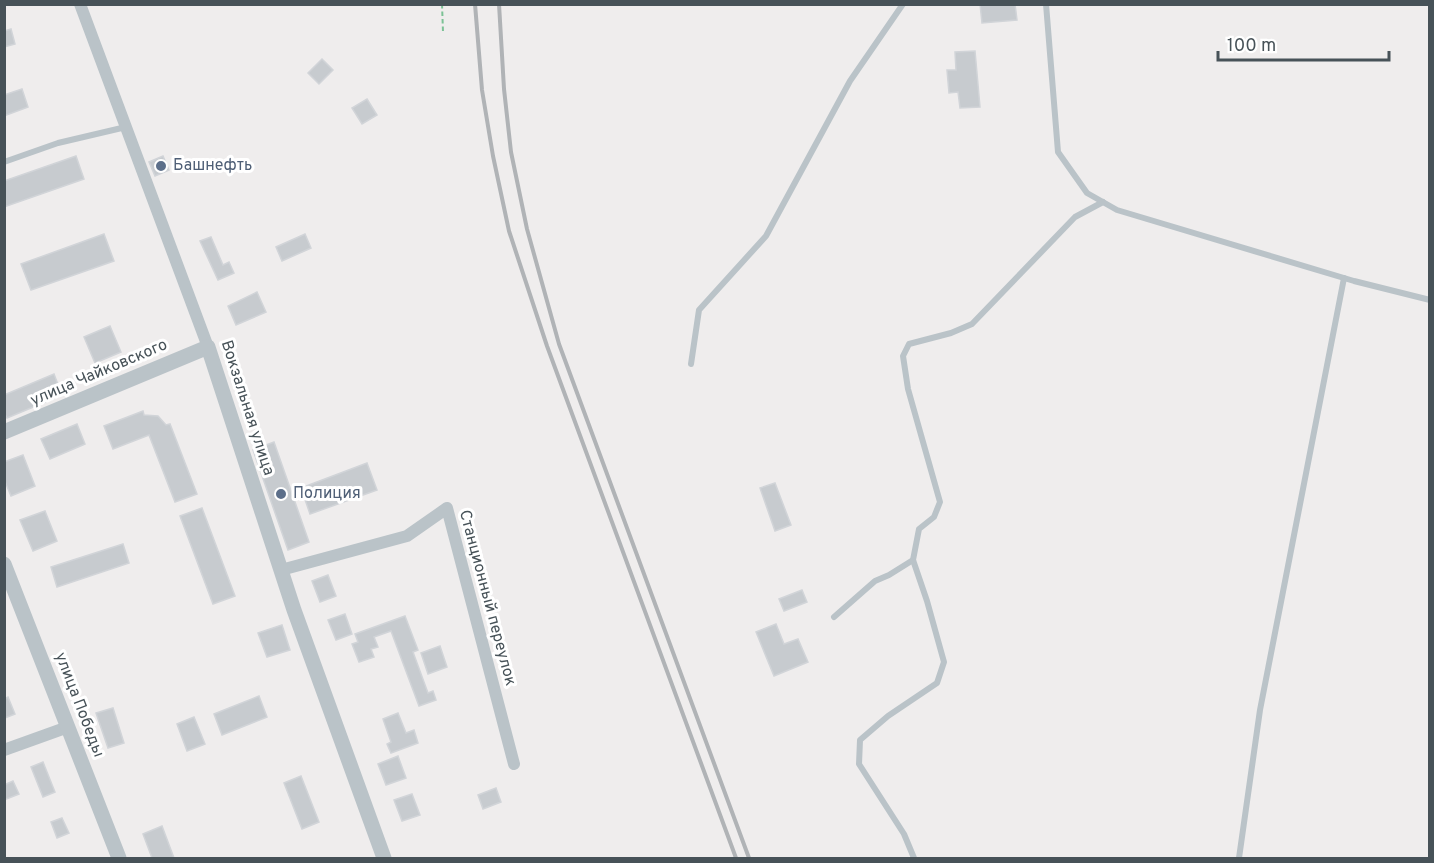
<svg xmlns="http://www.w3.org/2000/svg" width="1434" height="863" viewBox="0 0 1434 863" font-family="Overpass,sans-serif">
<rect width="100%" height="100%" fill="#efeded"/>
<g fill="#c7cbcf" stroke="#d1d4d8" stroke-width="1.5">
<path d="M980,4h35l2,16 -35,3z"/>
<path d="M11,29l4,15 -11,3v-16z"/>
<path d="M975,51l5,56 -20,1 -2,-16 -9,1 -2,-23h9l-1,-18z"/>
<path d="M322,59l11,11 -14,14 -11,-11z"/>
<path d="M22,89l6,18 -24,9v-21z"/>
<path d="M367,99l10,16 -15,9 -10,-16z"/>
<path d="M76,156l8,23 -80,28v-26z"/>
<path d="M163,156l6,14 -14,6 -6,-14z"/>
<path d="M104,234l10,27 -83,29 -10,-26z"/>
<path d="M305,234l6,14 -29,13 -6,-14z"/>
<path d="M211,237l12,28 6,-3 5,11 -16,7 -18,-39z"/>
<path d="M257,292l9,20 -30,13 -8,-19z"/>
<path d="M110,326l11,26 -26,11 -11,-26z"/>
<path d="M54,374l8,21 -55,23 -3,-6v-17z"/>
<path d="M143,411l1,4 14,1 8,9 4,-1 27,70 -22,8 -26,-67 -36,14 -9,-23z"/>
<path d="M77,424l8,20 -35,15 -9,-20z"/>
<path d="M274,442l35,100 -21,8 -35,-100z"/>
<path d="M23,455l12,31 -24,10 -7,-17v-17z"/>
<path d="M367,463l10,27 -67,24 -9,-26z"/>
<path d="M775,483l16,42 -16,6 -15,-43z"/>
<path d="M202,508l33,88 -22,8 -33,-88z"/>
<path d="M45,511l12,30 -24,10 -13,-31z"/>
<path d="M123,544l6,19 -72,24 -6,-20z"/>
<path d="M328,575l8,21 -16,6 -8,-21z"/>
<path d="M802,590l5,12 -23,9 -5,-12z"/>
<path d="M345,614l7,20 -16,6 -8,-20z"/>
<path d="M405,616l13,34 -5,2 15,41 5,-2 3,9 -17,6 -28,-75 -17,6 4,10 -7,2 3,8 -15,5 -7,-18 6,-2 -3,-8z"/>
<path d="M776,624l8,20 14,-5 10,23 -34,14 -18,-44z"/>
<path d="M282,625l8,25 -23,7 -9,-24z"/>
<path d="M440,646l7,21 -19,7 -7,-21z"/>
<path d="M259,696l8,21 -45,18 -8,-21z"/>
<path d="M8,697l7,17 -10,4 -1,-19z"/>
<path d="M113,708l11,35 -16,5 -12,-35z"/>
<path d="M398,713l8,20 8,-3 4,13 -27,10 -4,-9 4,-2 -8,-23z"/>
<path d="M194,717l11,27 -18,7 -10,-27z"/>
<path d="M398,756l8,22 -20,7 -8,-21z"/>
<path d="M43,762l12,30 -12,5 -12,-30z"/>
<path d="M301,776l18,46 -17,7 -18,-46z"/>
<path d="M13,781l6,13 -15,6v-15z"/>
<path d="M496,788l5,14 -18,7 -5,-14z"/>
<path d="M412,794l8,21 -18,6 -8,-21z"/>
<path d="M62,818l7,15 -12,5 -6,-16z"/>
<path d="M162,826l12,32h-22l-9,-24z"/>
</g>
<g fill="none" stroke-linecap="round" stroke-linejoin="round">
<path stroke="#7cc296" stroke-width="2" stroke-dasharray="4.5 3" stroke-linecap="butt" d="M442,4l1,28"/>
<g stroke="#bac3c8" stroke-width="6">
<path d="M1046,4l12,148 29,41 30,17 237,71 76,19"/>
<path d="M4,162l54,-19 68,-16"/>
<path d="M691,364l8,-54 67,-74 84,-155 53,-77"/>
<path d="M834,617l41,-36 14,-6 24,-15"/>
<path d="M914,858l-10,-24 -45,-70 1,-24 28,-24 49,-33 7,-21 -17,-61 -14,-41 6,-31 15,-12 6,-15 -32,-113 -5,-33 6,-12 42,-11 21,-9 103,-107 28,-15"/>
<path d="M1239,858l21,-148 84,-432"/>
</g>
<g stroke="#bac3c8" stroke-width="12">
<path d="M80,4l128,343"/>
<path d="M281,570l126,-34 40,-28 67,256"/>
<path d="M4,750l64,-23"/>
</g>
<g stroke="#bac3c8" stroke-width="15">
<path d="M4,432l204,-85 86,263 90,248"/>
<path d="M4,564l115,294"/>
</g>
<g stroke="#b0b3b6" stroke-width="4">
<path d="M475,4l7,86 11,66 16,75 38,115 189,512"/>
<path d="M499,4l5,85 7,63 16,77 32,115 190,514"/>
</g>
</g>
<g fill="#5c6f8a" stroke="#fff" stroke-width="2">
<circle cx="161" cy="166" r="6"/>
<circle cx="281" cy="494" r="6"/>
</g>
<g text-anchor="middle" dominant-baseline="central" stroke-width="6" stroke-linejoin="round" paint-order="stroke">
<g font-size="16" fill="#4e5e75" stroke="#fff" text-anchor="start">
<text x="173" y="166">Башнефть</text>
<text x="293" y="494">Полиция</text>
</g>
<g font-size="16" fill="#475258" stroke="#fff">
<text transform="translate(99 373) rotate(-23)">улица Чайковского</text>
<text transform="translate(247 408) rotate(72)">Вокзальная улица</text>
<text transform="translate(487 598) rotate(75)">Станционный переулок</text>
<text transform="translate(79 705) rotate(69)">улица Победы</text>
</g>
</g>
<rect width="1434" height="863" fill="none" stroke="#475258" stroke-width="12"/>
<path d="M1218 51v9h171v-9" fill="none" stroke="#475258" stroke-width="3"/>
<text x="1227" y="51" font-size="18" fill="#475258" stroke="#ffffff" stroke-width="4.5" paint-order="stroke">100 m</text>
</svg>
